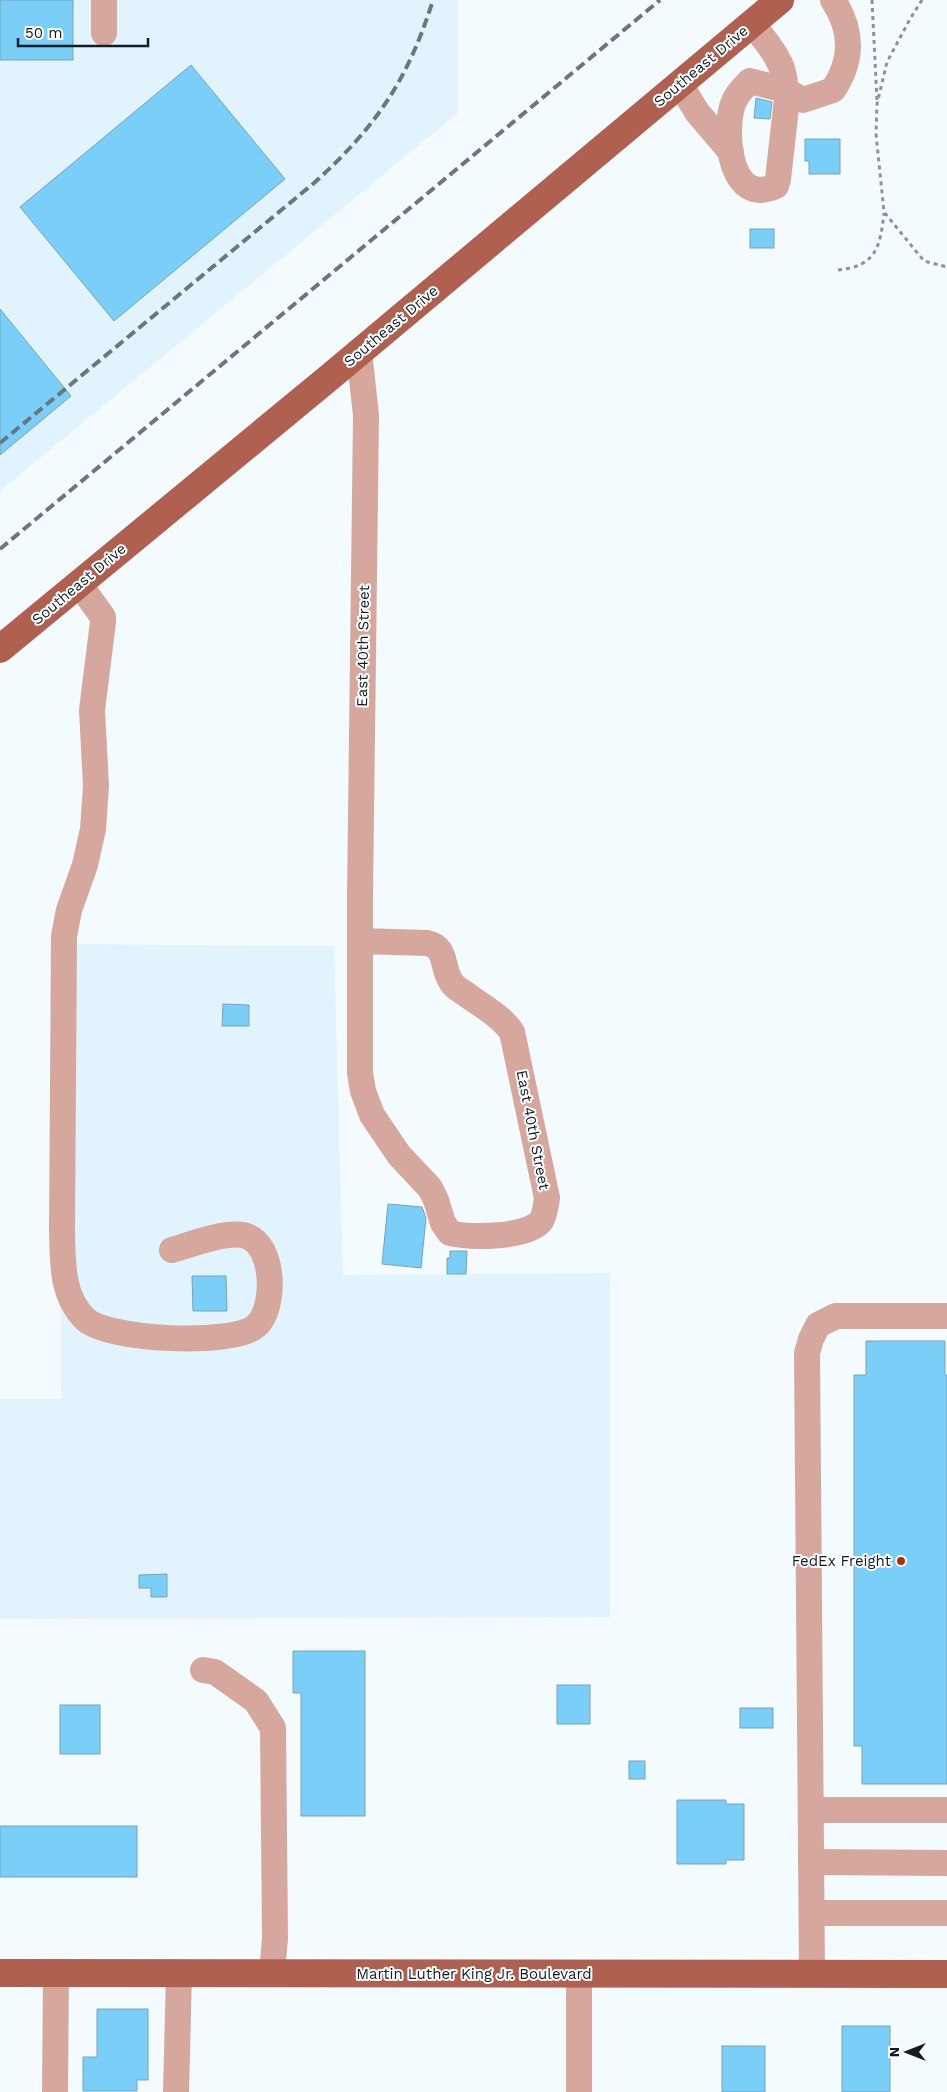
<svg xmlns="http://www.w3.org/2000/svg" width="947" height="2092" viewBox="0 0 947 2092" font-family="'Work Sans',sans-serif">
<rect width="100%" height="100%" fill="#f3fbff"/>
<g fill="#e1f4fe">
<path d="M0,0h458v113l-458,378z"/>
<path d="M59,944l275,2 9,329 267,-2v344l-610,2v-220h61z"/>
</g>
<g fill="#79cff8" stroke="#7ca1b4">
<rect x="0" y="0" width="73" height="60"/>
<path d="M191,65l94,114 -171,142 -94,-114z"/>
<path d="M756,98l16,4 -2,17 -16,-1z"/>
<path d="M805,139h35v35h-31v-13h-4z"/>
<rect x="750" y="229" width="24" height="19"/>
<path d="M0,309l71,87 -71,59z"/>
<path d="M223,1004l26,1v21h-27z"/>
<path d="M388,1204l34,3 4,11 -5,50 -39,-4z"/>
<path d="M450,1251h17l-1,23h-19v-16h3z"/>
<path d="M192,1276h34l1,35h-34z"/>
<path d="M866,1341h79v34h2v409h-85v-38h-8v-371h12z"/>
<path d="M167,1574v23h-16v-9h-12v-13z"/>
<path d="M293,1651h72v165h-64v-123h-8z"/>
<rect x="557" y="1685" width="33" height="39"/>
<rect x="60" y="1705" width="40" height="49"/>
<rect x="740" y="1708" width="33" height="20"/>
<rect x="629" y="1761" width="16" height="18"/>
<path d="M677,1800h49v4h18v56h-18v4h-49z"/>
<rect x="0" y="1826" width="137" height="51"/>
<path d="M97,2009h51v71h-11v11h-54v-34h14z"/>
<rect x="842" y="2026" width="48" height="66"/>
<rect x="722" y="2046" width="43" height="46"/>
</g>
<g fill="none" stroke-linecap="round" stroke-linejoin="round">
<g stroke="#89949a" stroke-width="3" stroke-dasharray="4 4" stroke-linecap="butt">
<path d="M872,0l5,101"/>
<path d="M922,0l-12,19 -23,43 -10,42 -1,30 8,78 40,49 23,6"/>
<path d="M838,270c38,-4 42,-22 46,-57"/>
</g>
<g stroke="#d6a79d" stroke-width="26">
<path d="M752,23c8,12 20,24 26,37 7,11 7,26 9,39l-9,80 -2,7c-46,21 -52,-50 -44,-79 3,-11 10,-18 18,-26l35,9 18,10 30,-10c20,-30 20,-59 0,-90"/>
<path d="M104,33v-33"/>
<path d="M680,84l17,28 34,40"/>
<path d="M359,352l7,63 -6,481v177l3,18 9,24 27,40 31,33 6,12 7,23 7,10c20,5 77,5 91,-12 4,-7 5,-15 6,-23l-35,-166c-11,-16 -30,-26 -45,-37 -5,-4 -12,-7 -15,-12 -11,-14 -4,-36 -25,-40l-67,-2"/>
<path d="M79,584l24,33v5l-11,88 4,76 -3,43 -8,36 -16,45 -5,26 -2,295c1,31 -1,63 22,87 22,23 150,28 172,8 21,-18 19,-85 -13,-91 -20,-3 -51,9 -71,15"/>
<path d="M203,1670l12,2 41,29 17,27 2,210 -3,35"/>
<path d="M811,1810h136"/>
<path d="M811,1862l136,1"/>
<path d="M812,1913h135"/>
<path d="M579,1974v118"/>
<path d="M812,1974l-5,-621 4,-14 7,-14 18,-9h111"/>
<path d="M55,2092l1,-119"/>
<path d="M176,2092l3,-119"/>
</g>
<g stroke="#b0604f" stroke-width="28">
<path d="M0,649l331,-273 449,-376"/>
<path d="M0,1973l947,1"/>
</g>
<g stroke="#6b777d" stroke-width="4" stroke-dasharray="10 5" stroke-linecap="butt">
<path d="M0,443l314,-260c62,-56 94,-103 119,-183"/>
<path d="M0,549l660,-549"/>
</g>
</g>
<circle fill="#b52a09" stroke="#fff" stroke-width="2" cx="901" cy="1561" r="5"/>
<g text-anchor="middle" dominant-baseline="central" stroke-width="4" stroke-linejoin="round" paint-order="stroke">
<g font-size="15" fill="#0f1e25" stroke="#fff">
<text transform="translate(701 66) rotate(-40)">Southeast Drive</text>
<text transform="translate(391 326) rotate(-40)">Southeast Drive</text>
<text transform="translate(79 584) rotate(-40)">Southeast Drive</text>
<text transform="translate(363 646) rotate(-89)">East 40th Street</text>
<text transform="translate(533 1130) rotate(79)">East 40th Street</text>
<text x="474" y="1974">Martin Luther King Jr. Boulevard</text>
</g>
<g font-size="15" fill="#0f1e25" stroke="#fff" text-anchor="end">
<text x="891" y="1561">FedEx Freight</text>
</g>
</g>
<g transform="translate(907 2052) rotate(270)" stroke="#ffffff" stroke-width="4" paint-order="stroke">
<path d="M0-4L9 19L0 12L-9 19Z" fill="#0f1e25"/>
<text y="-8" font-size="14" font-weight="bold" text-anchor="middle" fill="#0f1e25">N</text>
</g>
<path d="M18 38v8h130v-8" fill="none" stroke="#0f1e25" stroke-width="2.5"/>
<text x="25" y="38" font-size="15" fill="#0f1e25" stroke="#ffffff" stroke-width="4" paint-order="stroke">50 m</text>
</svg>
